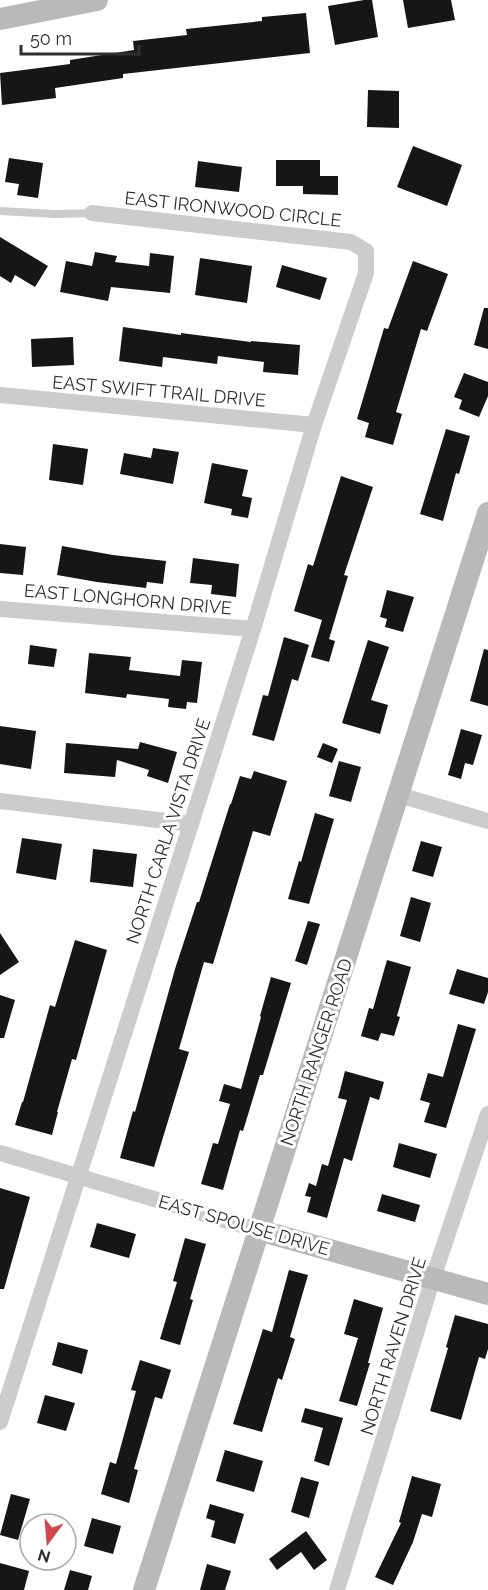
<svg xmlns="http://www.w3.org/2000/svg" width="488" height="1590" viewBox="0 0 488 1590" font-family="Raleway,sans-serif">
<rect width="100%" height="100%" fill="#fff"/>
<g fill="#161616">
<path d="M364,0h8l6,37 -43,8 -7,-39z"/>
<path d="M403,0h48l4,20 -47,8z"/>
<path d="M306,13l4,40 -187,21v4l-68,10 1,10 -54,7 -2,-32 70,-9v-4l64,-10 -1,-9 54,-6 -1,-6 76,-8v-4z"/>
<path d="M368,90l31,1v37l-32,-1z"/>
<path d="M413,146l49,19 -15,41 -50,-19z"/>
<path d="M9,158l34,5 -5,35 -21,-3 2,-11 -14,-2z"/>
<path d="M276,160h44v16h18v19l-35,-1v-8h-27z"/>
<path d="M198,161l44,6 -3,25 -44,-5z"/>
<path d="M0,237l48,29 -13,21 -20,-12 -4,8 -11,-7z"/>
<path d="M95,252l22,4 -2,6 34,4 1,-13 24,3 -4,37 -59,-6 -3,14 -48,-9 6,-31 26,5z"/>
<path d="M200,258l52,8 -5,37 -52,-8z"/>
<path d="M413,261l35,13 -21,57 -6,-2 -25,83 6,2 -9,31 -28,-8 4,-14 -12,-4 27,-91 4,1z"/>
<path d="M282,265l45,13 -7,22 -44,-13z"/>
<path d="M484,308h4v41l-14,-4z"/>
<path d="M123,327l58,8v-2l70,9v-1l49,4 -2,30 -35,-3 1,-10 -46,-6 -1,8 -54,-7 -1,10 -43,-6z"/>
<path d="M73,337l1,28 -42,2 -1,-28z"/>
<path d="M464,373l24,9v14l-9,21 -20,-8 3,-9 -8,-3z"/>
<path d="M446,429l24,7 -11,38 -3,-1 -13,48 -23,-7z"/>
<path d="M53,444l35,5 -5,36 -34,-5z"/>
<path d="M153,448l26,4 -6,32 -53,-10 4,-21 27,5z"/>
<path d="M212,463l36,7 -6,26 10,2 -4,20 -17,-3 1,-6 -28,-6z"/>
<path d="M341,476l32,11 -29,88 4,1 -19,63 6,2 -6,21 -18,-5 11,-37 -28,-9 14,-47 5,2z"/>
<path d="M0,544l26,3 -3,28 -23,-2z"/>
<path d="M62,546l51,9 53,6 -3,23 -16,-2 -1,6 -49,-6 -40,-7z"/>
<path d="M193,558l46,6 -3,33 -25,-3 1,-9 -22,-2z"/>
<path d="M387,590l27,7 -11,35 -18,-5 2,-8 -7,-2z"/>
<path d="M284,637l25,8 -11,36 -6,-2 -18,62 -22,-6 11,-40 5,1z"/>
<path d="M368,640l21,7 -18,53 17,5 -8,29 -38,-11z"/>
<path d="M30,645l27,4 -3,18 -26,-3z"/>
<path d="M484,649l4,1v56l-18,-5z"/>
<path d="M89,653l42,4 -2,13 51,6 2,-16 20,2 -5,41 -10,-1 -1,7 -18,-2 1,-8 -42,-5 -1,4 -41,-5z"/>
<path d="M0,726l36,5 -5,38 -31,-5z"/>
<path d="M461,729l21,6 -9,30 -8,-2 -4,16 -13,-4z"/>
<path d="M140,742l37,10 -9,31 -21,-7 2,-6 -32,-10 -2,17 -51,-4 2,-30 72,6z"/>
<path d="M323,743l15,6 -6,14 -15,-6z"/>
<path d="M339,761l22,6 -10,35 -22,-6z"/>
<path d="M254,771l33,10 -17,55 -17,-5 -40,133 -9,-2 -25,87 10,3 -35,115 -34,-9 13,-47 2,1 40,-143 22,-67h2l31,-98h1l9,-28 11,3z"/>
<path d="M315,813l19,6 -25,85 -21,-5 11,-38 2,1z"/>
<path d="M22,838l40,6 -6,36 -40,-7z"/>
<path d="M421,841l21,6 -9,30 -21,-6z"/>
<path d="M93,849l44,5 -4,33 -43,-5z"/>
<path d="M411,897l20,6 -11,39 -20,-6z"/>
<path d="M308,921l12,3 -13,41 -12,-4z"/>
<path d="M0,933l19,29 -19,13z"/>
<path d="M75,940l32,10 -31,110 -4,-1 -15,53h1l-6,23 -37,-10 7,-23h1l27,-97 5,2z"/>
<path d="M387,960l24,7 -14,49 3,1 -6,19 -13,-3 -3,8 -17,-5 8,-28 4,1z"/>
<path d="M457,969l31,9v14l-4,12 -35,-10z"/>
<path d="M271,977l20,6 -28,92h-3l-17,56 -3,-1 -17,60 -22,-6 12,-41 5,1 12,-40 -11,-3 5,-17 17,5 20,-72 -1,-1z"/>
<path d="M0,995l15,5 -11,38h-4z"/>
<path d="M458,1024l18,5 -30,99 -22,-6 6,-19 -10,-3 8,-27 15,4z"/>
<path d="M345,1071l39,11 -5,18 -9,-3 -18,64 -8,-3 -17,60 -20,-6 4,-15 -6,-1 4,-13 7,3 6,-22 6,2 19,-66 -9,-2z"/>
<path d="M399,1143l38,11 -7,24 -37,-11z"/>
<path d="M0,1188l30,9 -26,92h-4z"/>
<path d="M382,1194l38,11 -5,17 -38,-11z"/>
<path d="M97,1223l39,11 -7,24 -39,-11z"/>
<path d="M185,1238l21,6 -16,55 3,1 -13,45 -20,-6 17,-57 -4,-1z"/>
<path d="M289,1270l19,5 -18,62 5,2 -13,41 -4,-2 -16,54 -29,-8 30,-95 9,3z"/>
<path d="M354,1299l29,9 -15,55h2l-13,43 -18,-5 19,-63 -14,-4z"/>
<path d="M455,1315l33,9v25l-3,10 -6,-2 -18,63 -31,-9 18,-63 -2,-1z"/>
<path d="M58,1342l30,8 -6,24 -30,-9z"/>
<path d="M140,1360l31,10 -9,29 -7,-2 -21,72 4,1 -9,33 -28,-9 9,-32 6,2 20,-73 -5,-1z"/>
<path d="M45,1395l30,8 -9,28 -29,-8z"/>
<path d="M305,1408l38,10 -14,48 -15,-5 9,-33 -22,-6z"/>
<path d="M225,1450l38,11 -9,31 -38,-11z"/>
<path d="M412,1476l29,8 -9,33 -10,-3 -9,28 -20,43 -18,-8 26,-54 -2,-1z"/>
<path d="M301,1477l18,5 -10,36 -18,-6z"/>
<path d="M11,1494l19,5 -12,41 -18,-5z"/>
<path d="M210,1504l34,10 -9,30 -24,-7 4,-16 -9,-3z"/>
<path d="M92,1518l29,8 -8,28 -29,-8z"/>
<path d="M306,1531l21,29 -13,10 -13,-18 -24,18 -8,-11z"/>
<path d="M0,1563l29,8 -5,19h-24z"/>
<path d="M207,1564l24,7 -6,19h-25z"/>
<path d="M70,1570l22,6 -4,14h-24z"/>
</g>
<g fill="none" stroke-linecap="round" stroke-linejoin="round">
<path stroke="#ccc" stroke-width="8" d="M0,211l55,3 37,-1"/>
<g stroke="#ccc" stroke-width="16">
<path d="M0,395l314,30"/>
<path d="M0,609l253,20"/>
<path d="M399,795l89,26"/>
<path d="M0,801l191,23"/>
<path d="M0,1153l258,77"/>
<path d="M0,1422l191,-598 62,-195 61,-204 52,-152v-22l-15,-9 -259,-29"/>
<path d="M337,1590l96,-312 55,-164"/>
</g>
<g stroke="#b9b9b9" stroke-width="22">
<path d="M0,19l97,-19"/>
<path d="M258,1230l230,64"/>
<path d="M144,1590c114,-359 230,-718 344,-1077"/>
</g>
</g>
<g text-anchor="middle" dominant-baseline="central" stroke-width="6" stroke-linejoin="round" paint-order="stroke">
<g font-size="18" fill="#2f2f2f" stroke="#fff">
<text transform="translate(233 209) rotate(6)">EAST IRONWOOD CIRCLE</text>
<text transform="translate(159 391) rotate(5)">EAST SWIFT TRAIL DRIVE</text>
<text transform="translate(128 599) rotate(5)">EAST LONGHORN DRIVE</text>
<text transform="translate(168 831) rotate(-72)">NORTH CARLA VISTA DRIVE</text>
<text transform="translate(316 1052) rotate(-72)">NORTH RANGER ROAD</text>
<text transform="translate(244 1225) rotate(16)">EAST SPOUSE DRIVE</text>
<text transform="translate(393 1346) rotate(-73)">NORTH RAVEN DRIVE</text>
</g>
</g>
<g transform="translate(48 1542) rotate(196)"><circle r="28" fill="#ffffff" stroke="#acacac" stroke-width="1.5"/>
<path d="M0-4.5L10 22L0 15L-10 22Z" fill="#cf484d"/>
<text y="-9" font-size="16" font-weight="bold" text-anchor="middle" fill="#2f2f2f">N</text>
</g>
<path d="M21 45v9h118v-9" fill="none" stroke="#2f2f2f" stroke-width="3"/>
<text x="30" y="45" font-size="18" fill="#2f2f2f" stroke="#ffffff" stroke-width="4.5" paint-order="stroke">50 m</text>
</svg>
